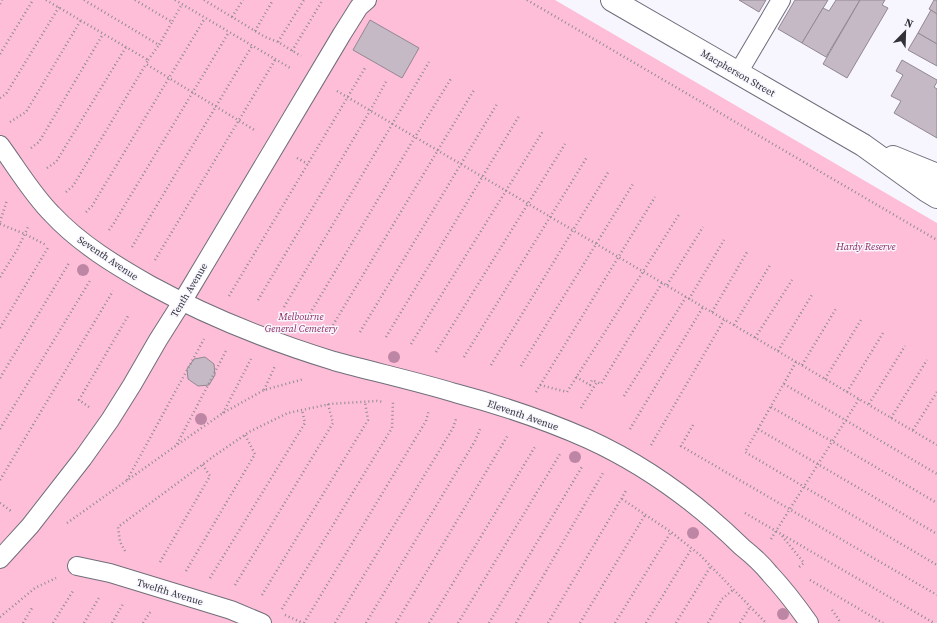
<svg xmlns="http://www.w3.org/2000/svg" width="937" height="623" viewBox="0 0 937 623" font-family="'Source Serif 4',serif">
<rect width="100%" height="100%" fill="#f7f6ff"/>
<path fill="#febed7" d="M0,0h555l382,223v400h-937z"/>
<g fill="#c4b9c4" stroke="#928893">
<path d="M739,0h27l-7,12z"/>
<path d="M795,0h33l-26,43 -24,-14z"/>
<path d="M836,0h24l-34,57 -24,-14 21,-35 6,3z"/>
<path d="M860,0h25l-3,5 6,3 -41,70 -24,-14z"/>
<path d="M934,0h3v14l-8,-5z"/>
<path d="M931,10l6,4v30l-19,-11z"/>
<path d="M370,20l49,28 -17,30 -49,-28z"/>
<path d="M918,33l19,11v22l-29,-16z"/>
<path d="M902,60l35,20v2l-3,5 3,2v49l-43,-25 7,-12 -10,-5 12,-21 -7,-4z"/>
<path d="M205,357l9,7 1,11 -6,10 -11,1 -10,-7 -1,-10 7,-10z"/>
</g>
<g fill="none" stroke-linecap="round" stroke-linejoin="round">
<g stroke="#716e7c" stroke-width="20">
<g id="lane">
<path d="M738,73l43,-73"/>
<path d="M0,145c17,23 32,49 52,69 28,30 63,51 98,71 57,31 122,57 184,76 40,11 81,20 121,32 45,12 90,27 133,46 57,26 109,64 154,108 10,8 20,17 28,27 14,15 27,32 39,49"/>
<path d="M0,559l30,-33 53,-68 27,-38 22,-35 26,-45 24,-38 160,-268 17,-27 8,-7"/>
<path d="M77,566l33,7 121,37 31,13"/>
</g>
</g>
<g stroke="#716e7c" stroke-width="24">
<g id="street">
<path d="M612,0l251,145 64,46 10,6"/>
<path d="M893,157l44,18"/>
</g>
</g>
<g stroke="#8d8c94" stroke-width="2.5" stroke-dasharray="1 3" stroke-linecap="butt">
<path d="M46,0l102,60 -2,4 110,67"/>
<path d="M84,0l75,45 13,-23"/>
<path d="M135,0l37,22 10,-18"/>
<path d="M175,0l117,69"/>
<path d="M204,0l61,37 13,5 23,14"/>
<path d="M527,0l410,240"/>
<path d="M0,4l2,-4"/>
<path d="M232,17l11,-17"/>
<path d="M255,31l18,-31"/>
<path d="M278,42l26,-42"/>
<path d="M292,51l30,-50"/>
<path d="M0,54l33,-54"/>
<path d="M148,60l11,-15"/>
<path d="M337,91l600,354"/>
<path d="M0,98l6,-4 53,-87"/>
<path d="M10,122l16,-10 55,-92"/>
<path d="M31,148l8,-6 64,-108"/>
<path d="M297,158l11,6"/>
<path d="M47,168l9,-6 70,-115"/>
<path d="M66,192l7,-6 73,-122"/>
<path d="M86,212l6,-6 113,-188"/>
<path d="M0,222l7,-22"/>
<path d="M0,224l25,10 21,11"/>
<path d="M109,230l5,-7 115,-191"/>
<path d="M132,247l120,-201"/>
<path d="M155,260l120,-200"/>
<path d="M0,277l17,-27 12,-25"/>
<path d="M667,285l36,-58"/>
<path d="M229,296l136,-228"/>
<path d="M689,299l35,-59"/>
<path d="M258,300l112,-189 17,-31"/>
<path d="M284,307l145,-245"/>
<path d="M712,312l35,-60"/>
<path d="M308,317l107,-180 37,-60"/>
<path d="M333,325l141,-235"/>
<path d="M734,325l36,-60"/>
<path d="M0,328l49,-82"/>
<path d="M360,332l137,-228"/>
<path d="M386,337l133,-221"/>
<path d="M755,338l37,-58"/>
<path d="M411,344l132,-213"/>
<path d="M778,351l35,-58"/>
<path d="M436,352l129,-208"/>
<path d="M464,357l123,-200"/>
<path d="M796,362l-51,90 192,113"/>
<path d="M491,365l118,-194"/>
<path d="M802,365l35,-58"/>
<path d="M521,366l112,-182"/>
<path d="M576,377l14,8 2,-5 5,2"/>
<path d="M0,378l69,-115"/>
<path d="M825,379l36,-59"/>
<path d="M784,384l153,90"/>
<path d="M540,385l27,7 113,-179"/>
<path d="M264,390l11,-24"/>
<path d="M536,392l119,-195"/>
<path d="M847,392l36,-59"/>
<path d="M624,396l62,-99"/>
<path d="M869,404l36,-58"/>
<path d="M89,407l-10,-7 49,-84"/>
<path d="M771,407l62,35 104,61"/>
<path d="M581,408l16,-26 4,2 61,-101"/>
<path d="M223,413l28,-54"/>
<path d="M891,418l36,-58"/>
<path d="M693,425l-12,21 256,149"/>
<path d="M0,429l91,-150"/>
<path d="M630,429l73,-122"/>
<path d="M758,429l179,105"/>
<path d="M913,430l24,-38"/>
<path d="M177,444l50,-95"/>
<path d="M651,445l73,-125"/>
<path d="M0,480l113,-189"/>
<path d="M127,480l77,-141"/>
<path d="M622,499l49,33 29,23 66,68"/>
<path d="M0,503l11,8"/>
<path d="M745,513l189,110"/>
<path d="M67,523l110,-78 46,-32 41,-23 40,-11"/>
<path d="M782,536l22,27 -6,5"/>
<path d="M771,539l88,-140"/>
<path d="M125,551l-5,-9 -2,-15 96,-71 35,-24 39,-19 42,-9 47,-3 7,1"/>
<path d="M160,562l50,-86 -8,-12"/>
<path d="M186,571l69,-117 -10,-19"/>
<path d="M210,578l95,-155 -3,-13"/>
<path d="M810,580l73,43"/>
<path d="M235,585l98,-162 -5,-19"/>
<path d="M262,595l106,-175 -3,-18"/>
<path d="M282,609l110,-181 1,-26"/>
<path d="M832,610l9,13"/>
<path d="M285,615l18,8"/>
<path d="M0,617l35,-29 21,-10"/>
<path d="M23,623l9,-15"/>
<path d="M53,623l20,-32"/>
<path d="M84,623l16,-27"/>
<path d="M112,623l11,-19"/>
<path d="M143,623l8,-12"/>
<path d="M304,623l122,-202 3,-11"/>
<path d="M335,623l118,-195 3,-9"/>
<path d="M366,623l109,-182 6,-14"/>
<path d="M396,623l112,-188"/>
<path d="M429,623l107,-178"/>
<path d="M458,623l102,-169"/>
<path d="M489,623l94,-158"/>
<path d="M516,623l87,-150"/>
<path d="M548,623l79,-134"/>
<path d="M580,623l65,-108"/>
<path d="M615,623l56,-91"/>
<path d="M646,623l46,-75"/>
<path d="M676,623l35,-57"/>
<path d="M708,623l14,-24 12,-10"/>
<path d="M740,623l10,-16"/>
</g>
<use href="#lane" stroke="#fff" stroke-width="18"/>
<use href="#street" stroke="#fff" stroke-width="22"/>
</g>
<g fill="#be86a5">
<circle cx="83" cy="270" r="6"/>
<circle cx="394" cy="357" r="6"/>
<circle cx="201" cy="419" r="6"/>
<circle cx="575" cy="457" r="6"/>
<circle cx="693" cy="533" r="6"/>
<circle cx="783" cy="614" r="6"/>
</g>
<g text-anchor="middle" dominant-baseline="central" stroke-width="3" stroke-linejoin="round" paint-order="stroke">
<g font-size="10" fill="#323137" stroke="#f7f6ff">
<text transform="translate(738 73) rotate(30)">Macpherson Street</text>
<text transform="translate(108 258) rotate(34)">Seventh Avenue</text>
<text transform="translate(189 290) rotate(-59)">Tenth Avenue</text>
<text transform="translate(523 415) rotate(19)">Eleventh Avenue</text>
<text transform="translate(170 592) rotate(17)">Twelfth Avenue</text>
</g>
<g font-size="10" font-style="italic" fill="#8f2a5c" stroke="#f7f6ff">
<text x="866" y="246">Hardy Reserve</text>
<text x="301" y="316">Melbourne<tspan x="301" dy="12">General Cemetery</tspan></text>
</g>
</g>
<g transform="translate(905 32) rotate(23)" stroke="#f7f6ff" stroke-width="3" paint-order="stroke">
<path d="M0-3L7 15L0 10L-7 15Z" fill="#323137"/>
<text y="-6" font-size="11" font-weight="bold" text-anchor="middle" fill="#323137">N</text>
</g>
</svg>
